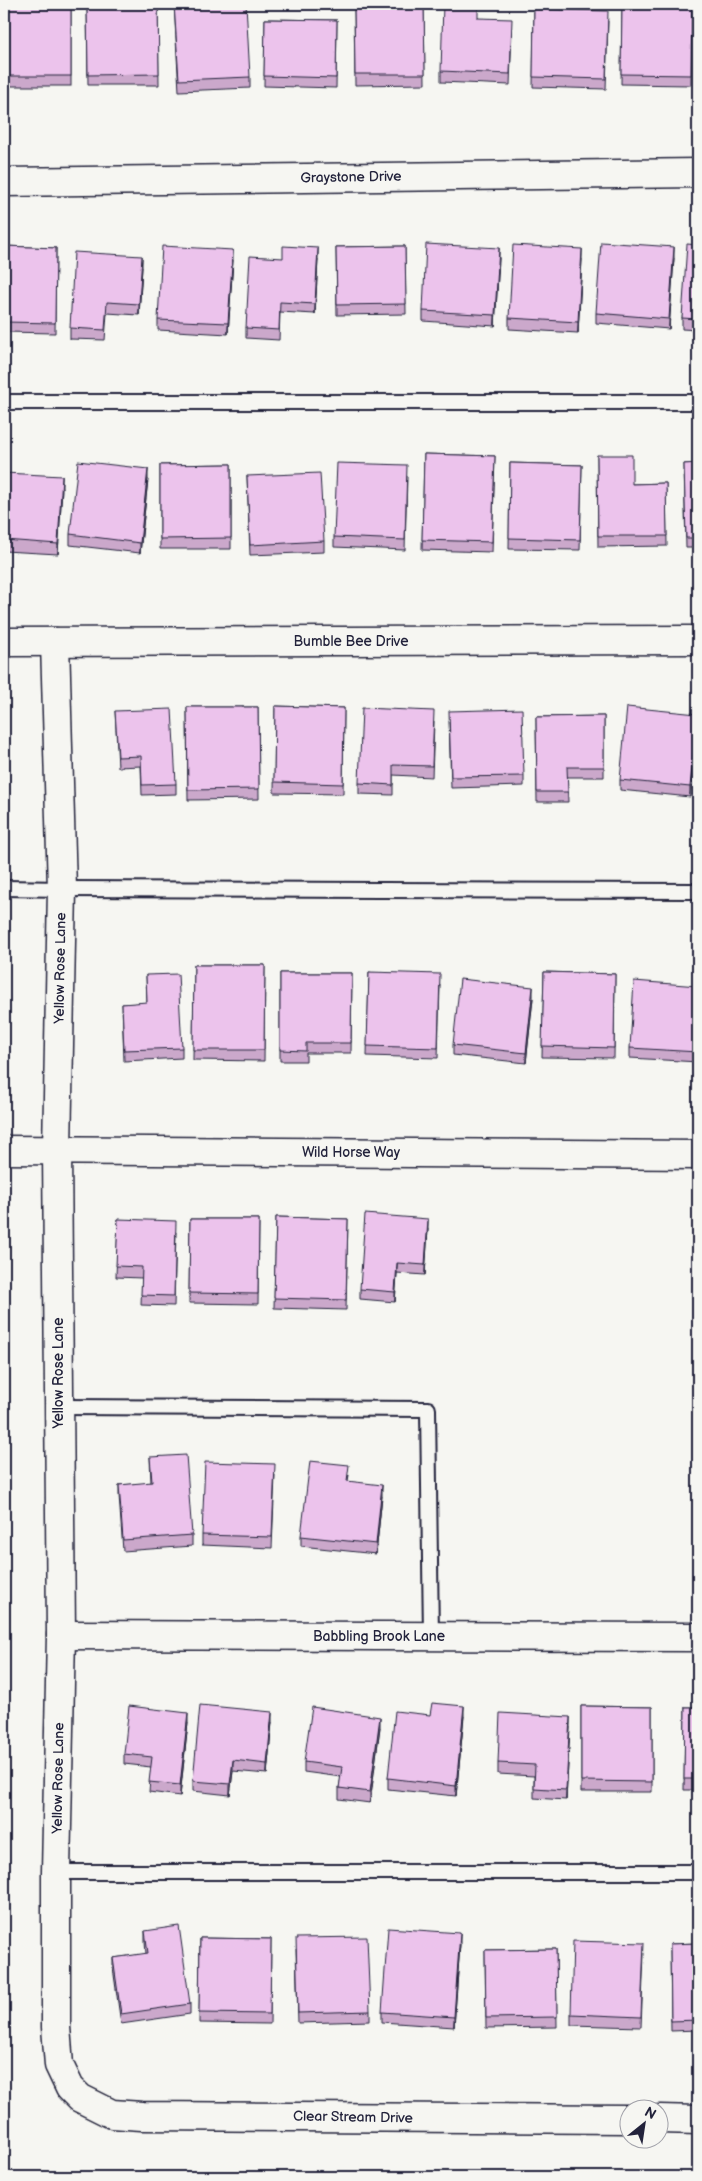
<svg xmlns="http://www.w3.org/2000/svg" width="702" height="2181" viewBox="0 0 702 2181" font-family="'Balsamiq Sans',sans-serif">
<rect width="100%" height="100%" fill="#f6f6f2"/>
<filter id="ink" filterUnits="userSpaceOnUse"><feTurbulence type="fractalNoise" baseFrequency=".02" numOctaves="2"/><feDisplacementMap in="SourceGraphic" scale="10" xChannelSelector="R" yChannelSelector="G"/><feConvolveMatrix kernelMatrix="1 2 1 2 8 2 1 2 1" color-interpolation-filters="sRGB"/></filter>
<g filter="url(#ink)">
<g fill="none" stroke-linecap="round" stroke-linejoin="round">
<g stroke="#22223b" stroke-width="18">
<g id="lane">
<path d="M4,402h694"/>
<path d="M4,888l58,1 636,2"/>
<path d="M58,1407l370,2 3,227"/>
<path d="M56,1872h642"/>
</g>
</g>
<g stroke="#22223b" stroke-width="31">
<g id="street">
<path d="M4,182l694,-9"/>
<path d="M4,642l694,-2"/>
<path d="M55,642l7,247 -5,260 4,486 -5,237v155l3,38 11,23 10,10 32,16 30,2 488,3"/>
<path d="M4,1150l694,5"/>
<path d="M61,1635l637,2"/>
<path d="M660,2119l38,1"/>
</g>
</g>
<use href="#lane" stroke="#f6f6f2" stroke-width="14"/>
<use href="#street" stroke="#f6f6f2" stroke-width="28"/>
</g>
<g fill="#cba8cb" stroke="#22223b">
<rect x="4" y="4" width="67" height="82"/>
<path d="M87,4h71l1,81h-71z"/>
<path d="M174,4l76,73v11l-71,3z"/>
<path d="M354,4h70l1,80 -70,1z"/>
<path d="M622,4h70l-1,81 -70,-1z"/>
<path d="M534,9l74,12 -2,68 -73,-2z"/>
<path d="M478,18l34,11 -2,56 -69,-3v-11z"/>
<path d="M265,19l72,1 -1,68 -72,-2z"/>
<path d="M698,245v85l-16,-1v-11z"/>
<path d="M4,246l52,2 -1,85 -51,-1z"/>
<path d="M405,246l1,68 -69,1 -1,-68z"/>
<path d="M283,258l35,1 -3,55 -35,-2 -1,28 -33,-2v-10z"/>
<path d="M499,258l-4,68 -72,-5v-10z"/>
<path d="M674,258l-5,71 -73,-6v-10z"/>
<path d="M582,259l-4,74 -69,-4v-11z"/>
<path d="M233,260l-5,74 -70,-4v-10z"/>
<path d="M142,267l-3,48 -32,-2 -2,27 -35,-1v-11z"/>
<path d="M424,454l71,2 -3,96 -70,-2z"/>
<path d="M597,455l35,29 34,-1 1,63 -69,1z"/>
<path d="M510,463l72,2 -2,85 -71,-1z"/>
<path d="M698,463v85h-12l-2,-84z"/>
<path d="M231,464v85h-71v-84z"/>
<path d="M4,473l58,14 -4,67 -54,-3z"/>
<path d="M247,476l77,65v11l-74,3z"/>
<path d="M407,476l-2,74 -71,-3v-10z"/>
<path d="M148,479l-8,74 -70,-8v-11z"/>
<path d="M275,706l69,2 -1,86 -69,-1z"/>
<path d="M187,707h71l1,92 -71,1z"/>
<path d="M115,711l61,73v10l-34,1 -1,-29 -23,1z"/>
<path d="M604,716v61h-37l1,25h-31l-1,-85z"/>
<path d="M449,721l75,55v10l-73,2z"/>
<path d="M434,722l-2,55 -39,-2v20l-34,-1v-11z"/>
<path d="M697,724l-7,73 -70,-7v-10z"/>
<path d="M194,965h71l-1,96 -71,-1z"/>
<path d="M369,972l71,13 -2,73 -71,-2z"/>
<path d="M544,972l71,2 -1,84 -72,-1z"/>
<path d="M280,973h72l-1,80h-45v8h-26z"/>
<path d="M146,975l36,73v10l-58,3 -2,-57 25,-1z"/>
<path d="M698,986v76l-68,-4v-10z"/>
<path d="M533,998l-7,65 -73,-8v-10z"/>
<path d="M276,1217l72,2 -2,91 -72,-2z"/>
<path d="M118,1219l58,13 -2,74 -33,-1 1,-27 -26,-1z"/>
<path d="M190,1219h69l-1,85 -69,-1z"/>
<path d="M428,1229l-3,46 -28,-2 -2,29 -35,-3v-10z"/>
<path d="M150,1457l42,78v11l-69,5 -4,-56v-10l32,-2z"/>
<path d="M275,1475l-3,73 -70,-3v-10z"/>
<path d="M349,1475l-1,6 34,15 -6,58 -75,-8v-10z"/>
<path d="M581,1706l71,1v85h-71z"/>
<path d="M685,1707h13v83h-14z"/>
<path d="M430,1715l34,1 -8,80 -68,-7v-11z"/>
<path d="M272,1722l-5,52 -34,-3 -3,24 -37,-4v-10z"/>
<path d="M188,1723l-8,73 -31,-4 2,-25 -27,-3v-10z"/>
<path d="M380,1727l-10,76 -31,-4v-11l2,-11 -37,-5v-10z"/>
<path d="M570,1727l-4,73 -32,-2v-22l-36,-2v-11z"/>
<path d="M145,1931l45,73v10l-69,10 -8,-56v-10l33,-4 -1,-13z"/>
<path d="M200,1938l71,1 -1,85 -71,-1z"/>
<path d="M698,1943v87l-27,1 -1,-87z"/>
<path d="M460,1944l-6,83 -72,-5v-10z"/>
<path d="M296,1949l74,62v10l-72,2z"/>
<path d="M556,1949l1,78 -71,1 -1,-78z"/>
<path d="M644,1953l-3,74 -70,-2v-11z"/>
</g>
<g fill="#a588a5" stroke="#22223b">
<path d="M674,247v11l-5,71v-10z"/>
<path d="M318,248v11l-3,55v-10z"/>
<path d="M499,248v10l-4,68v-11z"/>
<path d="M582,249v10l-4,74v-11z"/>
<path d="M233,250v10l-5,74v-11z"/>
<path d="M142,256v11l-3,48v-11z"/>
<path d="M148,469v10l-8,74v-10z"/>
<path d="M62,476v11l-4,67v-10z"/>
<path d="M697,714v10l-7,73v-10z"/>
<path d="M533,987v11l-7,65v-10z"/>
<path d="M428,1219v10l-3,46v-10z"/>
<path d="M397,1263v10l-2,29v-10z"/>
<path d="M382,1485v11l-6,58v-10z"/>
<path d="M464,1706v10l-8,80v-10z"/>
<path d="M272,1712v10l-5,52v-10z"/>
<path d="M188,1713v10l-8,73v-11z"/>
<path d="M380,1717v10l-10,76v-11z"/>
<path d="M570,1717v10l-4,73v-10z"/>
<path d="M233,1760v11l-3,24v-11z"/>
<path d="M460,1933v11l-6,83v-10z"/>
</g>
<g fill="#ecc3ec" stroke="#22223b">
<rect x="4" y="4" width="67" height="72"/>
<path d="M87,4h71l1,70 -71,1z"/>
<path d="M174,4h72l4,73 -71,3z"/>
<path d="M354,4h70l1,70h-70z"/>
<path d="M443,4h35v14l34,1 -2,55 -69,-3z"/>
<path d="M622,4h70l-1,71 -70,-1z"/>
<path d="M534,9l74,2 -2,68 -73,-2z"/>
<path d="M265,19l72,1 -1,58 -72,-2z"/>
<path d="M601,242l73,5 -5,72 -73,-6z"/>
<path d="M426,244l73,4 -4,67 -72,-4z"/>
<path d="M687,244l11,1v74l-16,-1z"/>
<path d="M513,245l69,4 -4,73 -69,-4z"/>
<path d="M4,246l52,2 -1,75 -51,-1z"/>
<path d="M162,246l71,4 -5,73 -70,-3z"/>
<path d="M283,246l35,2 -3,56 -35,-2 -1,28 -33,-2 4,-72 33,2z"/>
<path d="M405,246l1,58 -69,1 -1,-58z"/>
<path d="M74,252l68,4 -3,48 -32,-2 -2,28 -35,-2z"/>
<path d="M424,454l71,2 -3,86 -70,-2z"/>
<path d="M597,455h35v29l34,-1 1,53h-69z"/>
<path d="M78,461l70,8 -8,74 -70,-9z"/>
<path d="M337,463l70,2 -2,75 -71,-3z"/>
<path d="M510,463l72,2 -2,75 -71,-2z"/>
<path d="M698,463v75h-12l-2,-74z"/>
<path d="M231,464v74l-71,1v-74z"/>
<path d="M4,473l58,3 -4,68 -54,-4z"/>
<path d="M320,473l4,68 -74,4 -3,-69z"/>
<path d="M275,706l69,2 -1,76 -69,-2z"/>
<path d="M187,707h71l1,82 -71,1z"/>
<path d="M627,707l70,7 -7,73 -70,-7z"/>
<path d="M362,708l72,3 -2,55 -39,-1v20l-34,-2z"/>
<path d="M172,709l4,75 -34,1 -1,-29 -23,1 -3,-46z"/>
<path d="M522,709l2,67 -73,1 -2,-66z"/>
<path d="M604,716v51h-37l1,25h-31l-1,-75z"/>
<path d="M194,965h71l-1,85h-71z"/>
<path d="M369,972l71,2 -2,74 -71,-2z"/>
<path d="M544,972l71,2 -1,74 -72,-2z"/>
<path d="M280,973h72l-1,70h-45v8l-26,-1z"/>
<path d="M178,974l4,74 -58,2 -2,-46 25,-2 -1,-27z"/>
<path d="M460,979l73,8 -7,66 -73,-8z"/>
<path d="M634,981l64,5v66l-68,-4z"/>
<path d="M365,1214l63,5 -3,46 -28,-2 -2,29 -35,-3z"/>
<path d="M276,1217l72,2 -2,81 -72,-2z"/>
<path d="M118,1219l58,2 -2,75 -33,-1 1,-28 -26,-1z"/>
<path d="M190,1219h69l-1,75 -69,-1z"/>
<path d="M186,1455l6,80 -69,5 -4,-55 33,-3 -2,-25z"/>
<path d="M310,1461l39,4 -2,16 35,4 -6,59 -75,-8z"/>
<path d="M205,1462l70,2 -3,73 -70,-2z"/>
<path d="M432,1703l32,3 -8,80 -68,-8 7,-67 35,4z"/>
<path d="M200,1705l72,7 -5,52 -34,-4 -3,24 -37,-3z"/>
<path d="M129,1706l59,7 -8,72 -31,-3 3,-25 -28,-3z"/>
<path d="M581,1706l71,1v75l-71,-1z"/>
<path d="M312,1707l68,10 -10,75 -31,-4 3,-21 -38,-5z"/>
<path d="M685,1707h13v72h-14z"/>
<path d="M500,1713l70,4 -4,73 -32,-2 1,-23 -37,-2z"/>
<path d="M179,1926l11,78 -69,10 -8,-56 35,-5 -3,-22z"/>
<path d="M388,1928l72,5 -6,84 -72,-5z"/>
<path d="M367,1937l3,74 -72,2 -2,-75z"/>
<path d="M200,1938l71,1 -1,75 -71,-1z"/>
<path d="M573,1941l71,2 -3,74 -70,-3z"/>
<path d="M698,1943v77l-27,1 -1,-77z"/>
<path d="M556,1949l1,68 -71,1 -1,-68z"/>
</g>
</g>
<g text-anchor="middle" dominant-baseline="central" stroke-width="4" stroke-linejoin="round" paint-order="stroke">
<g font-size="14" fill="#22223b" stroke="#f6f6f2">
<text transform="translate(351 177) rotate(-1)">Graystone Drive</text>
<text x="351" y="641">Bumble Bee Drive</text>
<text transform="translate(60 968) rotate(-89)">Yellow Rose Lane</text>
<text x="351" y="1152">Wild Horse Way</text>
<text transform="translate(58 1373) rotate(-90)">Yellow Rose Lane</text>
<text x="379" y="1636">Babbling Brook Lane</text>
<text transform="translate(58 1778) rotate(-89)">Yellow Rose Lane</text>
<text transform="translate(353 2117) rotate(1)">Clear Stream Drive</text>
</g>
</g>
<rect width="702" height="2181" fill="none" stroke="#f6f6f2" stroke-width="20"/>
<rect x="10" y="10" width="682" height="2161" fill="none" stroke="#22223b" stroke-width="2" filter="url(#ink)"/>
<g transform="translate(644 2124) rotate(30)"><circle r="24" fill="#f6f6f2" stroke="#a1a1a9"/>
<path d="M0-4L9 19L0 12L-9 19Z" fill="#22223b"/>
<text y="-8" font-size="14" font-weight="bold" text-anchor="middle" fill="#22223b">N</text>
</g>
</svg>
